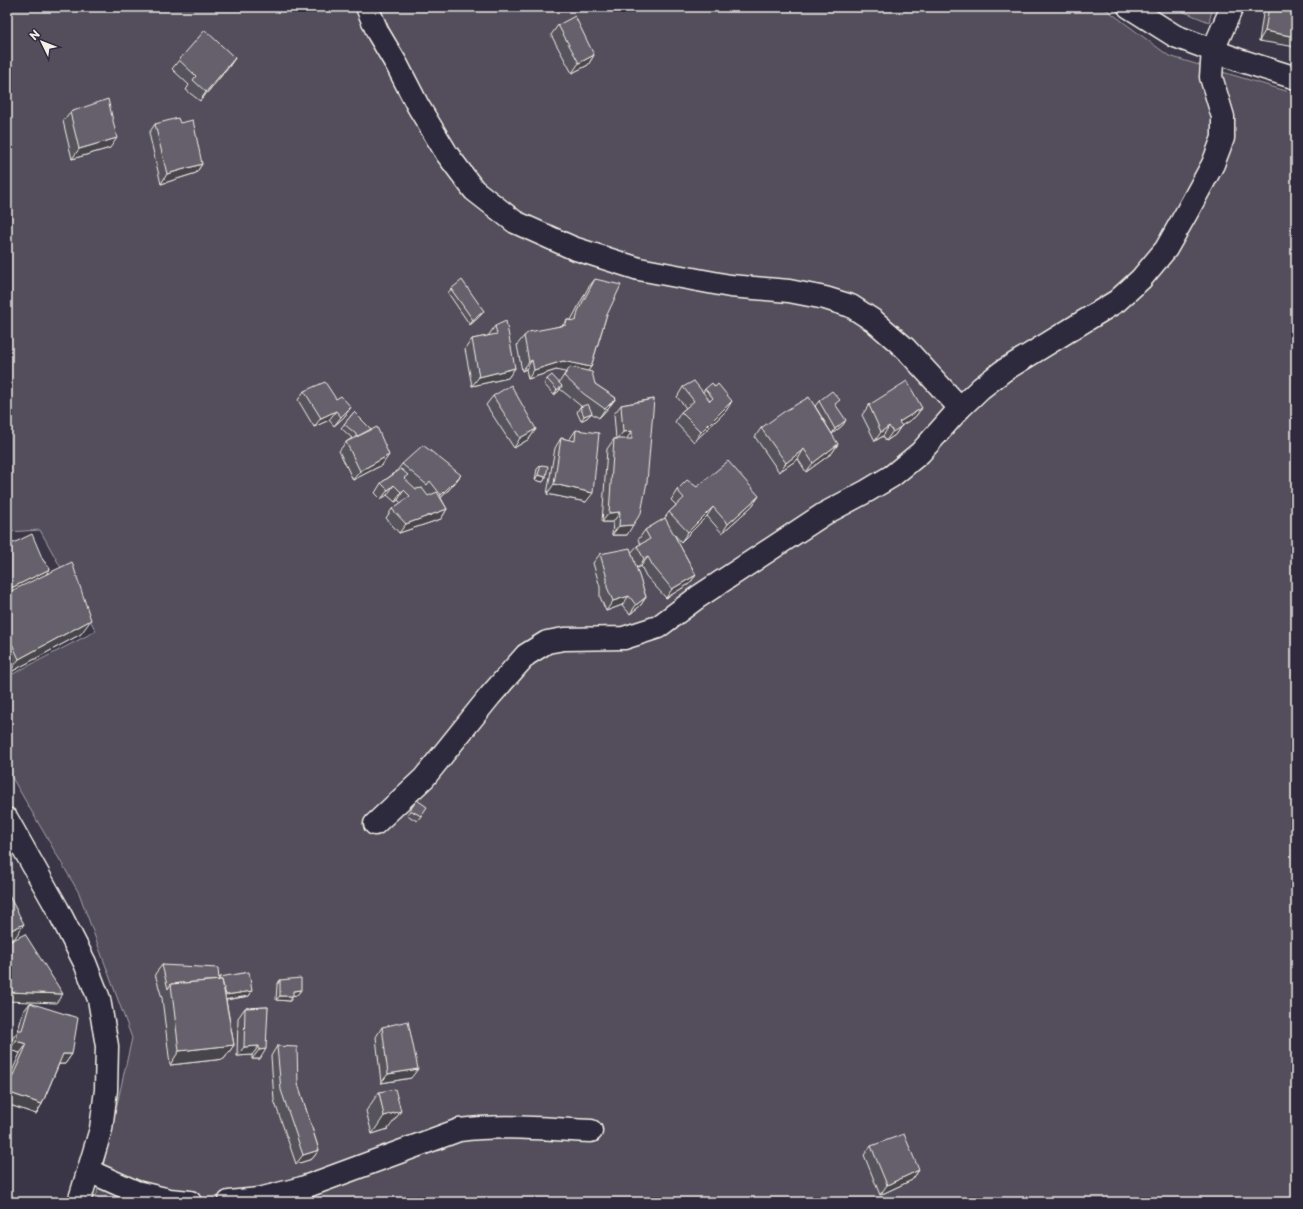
<svg xmlns="http://www.w3.org/2000/svg" width="1303" height="1209" viewBox="0 0 1303 1209" font-family="'Playpen Sans',sans-serif">
<rect width="100%" height="100%" fill="#3b3647"/>
<filter id="ink" filterUnits="userSpaceOnUse"><feTurbulence type="fractalNoise" baseFrequency=".025" numOctaves="2"/><feDisplacementMap in="SourceGraphic" scale="8" xChannelSelector="R" yChannelSelector="G"/><feConvolveMatrix kernelMatrix="1 2 1 2 8 2 1 2 1" color-interpolation-filters="sRGB"/></filter>
<g filter="url(#ink)">
<g fill="#534e5c" stroke="#a4a0a2">
<path d="M7,7h1096l66,49 127,38v1108h-1201l37,-164 -53,-145 -72,-124v-92l89,-46 -56,-101 -33,2z"/>
<path d="M1172,7h41l-4,15z"/>
</g>
<g fill="none" stroke-linecap="round" stroke-linejoin="round">
<g stroke="#f4f1e8" stroke-width="25">
<g id="street">
<path d="M367,7l11,26 19,32 21,41 29,48 27,36 41,32 58,26 66,21 91,17 59,5 36,7 26,8 23,15 31,27 55,60"/>
<path d="M1129,7l46,29 64,24 57,18"/>
<path d="M375,824l49,-46 66,-82 36,-41 21,-13 17,-3 60,-1 34,-11 40,-30 126,-83 43,-23 25,-15 28,-23 40,-45 21,-20 22,-17 114,-70 24,-22 25,-30 21,-37 26,-48 10,-26v-21l-12,-40 2,-27 19,-43"/>
<path d="M89,1171l47,21 33,8 21,2"/>
<path d="M229,1202l30,-3 43,-11 157,-58c43,-6 88,-1 132,1"/>
</g>
</g>
<g stroke="#f4f1e8" stroke-width="25">
<path id="secondary" d="M7,819l50,89 28,55 14,36 8,47 -1,44 -5,39 -22,73"/>
</g>
<use href="#street" stroke="#2f2a3d" stroke-width="22"/>
<use href="#secondary" stroke="#2f2a3d" stroke-width="22"/>
</g>
<g fill="#57535d" stroke="#f4f1e8">
<path d="M1264,7h32l-37,34z"/>
<path d="M558,25l36,30 -6,10 -16,8 -21,-38z"/>
<path d="M235,58l-7,10 -28,33 -14,-11 3,-5 -17,-16 7,-9z"/>
<path d="M70,112l40,36 -38,11 -9,-38z"/>
<path d="M180,123l22,41 -6,9 -35,11 -12,-51 6,-9z"/>
<path d="M595,279l11,38 -15,50 -4,4 8,13 21,14 -7,9 -10,11 -8,-5 -3,4 -7,4 -4,-9 3,-5h2l-22,-18 -1,2 -5,4 -10,-11 3,-5 12,4 7,-11 -10,-2 -28,9 -2,-10 -4,2 -5,-26 7,-9 39,-11 4,-5h4l17,-32z"/>
<path d="M451,289l33,22 -4,5 -10,9 -22,-32z"/>
<path d="M495,326l20,42 -7,10 -36,8 -7,-37 7,-10 16,-3z"/>
<path d="M683,387l20,5 2,-3 21,22 -32,31 -19,-20 6,-10 5,-4 -9,-11z"/>
<path d="M304,391l32,8 15,8 -7,10 -10,9 -5,-6 -15,7 -16,-27z"/>
<path d="M493,396l43,33 -7,10 -15,9 -28,-43z"/>
<path d="M654,399l-27,136h-15l1,-13h-11l5,-73 7,-10h2l-2,-25 7,-9z"/>
<path d="M819,401l17,5 7,19 -11,9 -17,-28z"/>
<path d="M869,405l53,3 -7,9 -14,9 -6,9 -9,6 -3,-5 -8,5 -13,-26z"/>
<path d="M354,412l28,53 -29,15 -14,-29 7,-9 6,-4 -11,-10z"/>
<path d="M761,428l77,16 -6,9 -26,19 -8,-13 -19,13 -24,-35z"/>
<path d="M576,430l10,72 -39,-8 8,-46 6,-10 8,2z"/>
<path d="M402,464l52,20 -13,14 6,11 -6,10 -42,14 -13,-15 6,-9 9,-6 -3,-3 -3,2 -8,-7 -6,4 -6,-6 6,-10 15,-11z"/>
<path d="M541,465l5,12 -3,5 -8,-2 2,-11z"/>
<path d="M697,487l62,9 -7,10 -30,27 -15,-17 -26,26 -8,-9 23,42 -7,9 -23,14 -20,-22 -5,-10 -3,2 -3,-3 11,32 -6,9 -10,8 -8,-9 -16,6 -6,-14v-10l-7,-24 7,-9 31,-1 6,-7 4,-2 -3,-4 7,-10 19,-11 5,-7 7,-7 -5,-5 6,-10z"/>
<path d="M7,546l36,14 7,9 -3,5 34,60 -72,39 -2,-5z"/>
<path d="M417,800l4,16 -4,5 -10,-6z"/>
<path d="M162,965l57,14 1,-2 32,14 -3,5 -23,4 8,45 -10,14 -54,6 -8,-67 -7,-24z"/>
<path d="M280,980l21,10 -4,5 -4,1 -3,5 -14,-1 1,-15z"/>
<path d="M30,1003l42,51 -7,10h-6l-17,40 -6,10 -29,-10v-21l13,-30 -11,-3 3,-11 6,-8 5,-19z"/>
<path d="M268,1007l-8,52h-8v-4l-15,1 1,-38 7,-10z"/>
<path d="M382,1027l29,51 -30,5 -5,-46z"/>
<path d="M277,1046l21,38 21,66 -7,9 -16,5 -22,-64 -3,-44z"/>
<path d="M379,1092l9,37 -16,5 -6,-23z"/>
<path d="M871,1146l48,24 -7,10 -32,15 -16,-40z"/>
</g>
<g fill="#47444c" stroke="#f4f1e8">
<path d="M1265,31l31,6v10l-37,-6z"/>
<path d="M594,55l-6,10 -16,8 7,-10z"/>
<path d="M235,58l-7,10 -28,33 6,-9z"/>
<path d="M117,138l-7,10 -38,11 7,-10z"/>
<path d="M202,164l-6,9 -35,11 6,-10z"/>
<path d="M484,311l-4,5 -10,9 3,-5z"/>
<path d="M532,360l-6,9 -4,2 7,-9z"/>
<path d="M563,361l28,6 -7,9 -28,-6 -28,9 6,-9z"/>
<path d="M515,368l-7,10 -36,8 7,-9z"/>
<path d="M562,386l-3,5 -5,4 3,-5z"/>
<path d="M616,398l-7,9 -10,11 6,-9z"/>
<path d="M732,401l-6,10 -32,31 7,-10z"/>
<path d="M351,407l-7,10 -10,9 7,-9z"/>
<path d="M922,408l-7,9 -14,9 -6,9 -9,6 13,-19z"/>
<path d="M336,411l-7,9 -15,7 7,-9z"/>
<path d="M592,413l-4,4 -7,4 3,-5z"/>
<path d="M846,420l-3,5 -11,9 3,-5z"/>
<path d="M889,426l-6,10 -8,5 6,-9z"/>
<path d="M536,429l-7,10 -15,9 6,-10z"/>
<path d="M632,431l-7,10h-9l7,-9z"/>
<path d="M838,444l-6,9 -26,19 7,-9z"/>
<path d="M804,449l-6,10 -19,13 7,-9z"/>
<path d="M389,455l-7,10 -29,15 7,-9z"/>
<path d="M461,475l-7,9 -20,21 7,-10z"/>
<path d="M538,475l8,2 -3,5 -8,-2z"/>
<path d="M554,484l39,9 -7,9 -39,-8z"/>
<path d="M394,485l-7,10 -6,4 7,-9z"/>
<path d="M404,490l-6,10 -3,2 6,-10z"/>
<path d="M759,496l-7,10 -30,27 6,-9z"/>
<path d="M713,507l-6,9 -26,26 7,-10z"/>
<path d="M447,509l-6,10 -42,14 7,-9z"/>
<path d="M620,512l-7,10h-11l7,-9z"/>
<path d="M633,525l-6,10h-15l7,-9z"/>
<path d="M648,557l-7,9 -3,2 6,-9z"/>
<path d="M50,569l-13,18 -30,15v-12z"/>
<path d="M696,575l-7,9 -23,14 6,-9z"/>
<path d="M629,596l-7,9 -16,6 7,-10z"/>
<path d="M646,597l-6,9 -10,8 6,-9z"/>
<path d="M91,620l-10,14 -72,39 10,-14z"/>
<path d="M24,924l-9,14 -8,4v-10z"/>
<path d="M301,990l-4,5 -7,1 3,-5z"/>
<path d="M252,991l-3,5 -26,4 3,-5z"/>
<path d="M7,992l56,2 -7,9 -49,-2z"/>
<path d="M280,996h13l-3,5 -14,-1z"/>
<path d="M16,1041l11,3 -7,9 -11,-3z"/>
<path d="M234,1045l-10,14 -54,6 9,-14z"/>
<path d="M259,1046l-7,9 -15,1 7,-9z"/>
<path d="M266,1049l-6,10h-8l7,-9z"/>
<path d="M63,1054h9l-7,10h-9z"/>
<path d="M418,1069l-7,9 -30,5 7,-9z"/>
<path d="M7,1092l35,12 -6,10 -29,-10z"/>
<path d="M401,1111l-13,18 -16,5 12,-18z"/>
<path d="M319,1150l-7,9 -16,5 7,-9z"/>
<path d="M919,1170l-7,10 -32,15 7,-10z"/>
</g>
<g fill="#65616c" stroke="#f4f1e8">
<path d="M1269,7h27v30l-31,-6z"/>
<path d="M575,16l19,39 -15,8 -21,-38z"/>
<path d="M205,30l30,28 -29,34 -13,-12 3,-4 -17,-16z"/>
<path d="M108,99l9,39 -38,11 -9,-37z"/>
<path d="M178,118l2,5 13,-3 9,44 -35,10 -12,-50z"/>
<path d="M595,279l26,6 -15,32 -15,50 -28,-6 -29,9 -2,-10 -3,2 -5,-26 5,-4 37,-7 1,-5 9,1 2,-10z"/>
<path d="M462,280l22,31 -11,9 -22,-31z"/>
<path d="M506,321l9,47 -36,9 -7,-38 25,-5 -2,-8z"/>
<path d="M570,367l22,5 3,12 21,14 -11,11 -21,-15 -20,-18z"/>
<path d="M552,375l10,11 -5,4 -10,-11z"/>
<path d="M694,381l16,20 3,-3 -8,-9 7,-6 3,4 3,-3 14,17 -31,31 -20,-20 13,-11 -11,-14z"/>
<path d="M907,381l15,27 -23,14 3,4 -9,6 -4,-6 -8,6 -12,-27z"/>
<path d="M325,382l11,17 5,-3 10,11 -10,10 -5,-6 -15,7 -17,-27z"/>
<path d="M511,385l25,44 -16,9 -27,-42z"/>
<path d="M832,391l8,9 -5,4 11,16 -11,9 -16,-28z"/>
<path d="M809,397l29,47 -25,19 -9,-14 -18,14 -25,-35 24,-17z"/>
<path d="M654,399l-7,83 -6,31 -8,12 -14,1 1,-14 -11,1 5,-74h18v-8l-9,1 -2,-27z"/>
<path d="M588,404l4,9 -8,3 -4,-9z"/>
<path d="M354,412l17,17 -15,8v-3l-12,-10z"/>
<path d="M377,427l12,28 -29,16 -14,-29z"/>
<path d="M576,430l23,3 -6,60 -39,-9 7,-46 14,3z"/>
<path d="M423,445l38,30 -20,20 -11,-14 -3,4 -25,-21z"/>
<path d="M728,461l31,35 -31,28 -15,-17 -25,25 -19,-20 15,-14 -7,-8 10,-10 10,7z"/>
<path d="M541,465l7,1 -2,11 -8,-2z"/>
<path d="M401,469l7,6 -4,3 12,11 6,-1 6,8 9,-4 10,17 -41,15 -14,-15 18,-13 -6,-6 -3,2 -7,-7 -6,5 -7,-7z"/>
<path d="M665,518l31,57 -24,14 -19,-23 -5,-9 -4,2 -7,-13 13,-7 -5,-9z"/>
<path d="M32,534l11,26 7,9 -43,21v-44z"/>
<path d="M630,548l16,49 -10,8 -7,-9 -16,5 -6,-14v-9l-7,-24z"/>
<path d="M72,562l19,58 -72,39 -12,-26v-40z"/>
<path d="M417,800l10,7 -6,9 -11,-6z"/>
<path d="M7,892l17,32 -17,8z"/>
<path d="M25,934l38,60 -56,-2v-49z"/>
<path d="M162,965l56,3 1,12 -48,4 -3,5z"/>
<path d="M249,972l3,19 -26,4 -2,-7 -2,-8h-1l-1,-3z"/>
<path d="M301,978v12l-8,1v5h-13v-16z"/>
<path d="M222,980l12,65 -55,6 -8,-67z"/>
<path d="M30,1003l48,15 -6,36h-9l-21,50 -35,-12v-3l20,-45 -11,-3 2,-11h4z"/>
<path d="M268,1007l-2,42 -7,1v-4l-15,1 1,-39z"/>
<path d="M408,1021l10,48 -30,5 -6,-47z"/>
<path d="M277,1046l20,1 1,37 21,66 -16,5 -22,-65z"/>
<path d="M395,1089l6,22 -17,5 -5,-24z"/>
<path d="M904,1134l15,36 -32,15 -16,-39z"/>
</g>
</g>
<rect width="1303" height="1209" fill="none" stroke="#2f2a3d" stroke-width="24"/>
<rect x="12" y="12" width="1279" height="1185" fill="none" stroke="#f4f1e8" stroke-width="1.5" filter="url(#ink)"/>
<g transform="translate(42 42) rotate(313)" stroke="#2f2a3d" stroke-width="3" paint-order="stroke">
<path d="M0-3L7 15L0 10L-7 15Z" fill="#f4f1e8"/>
<text y="-6" font-size="11" font-weight="bold" text-anchor="middle" fill="#f4f1e8">N</text>
</g>
</svg>
